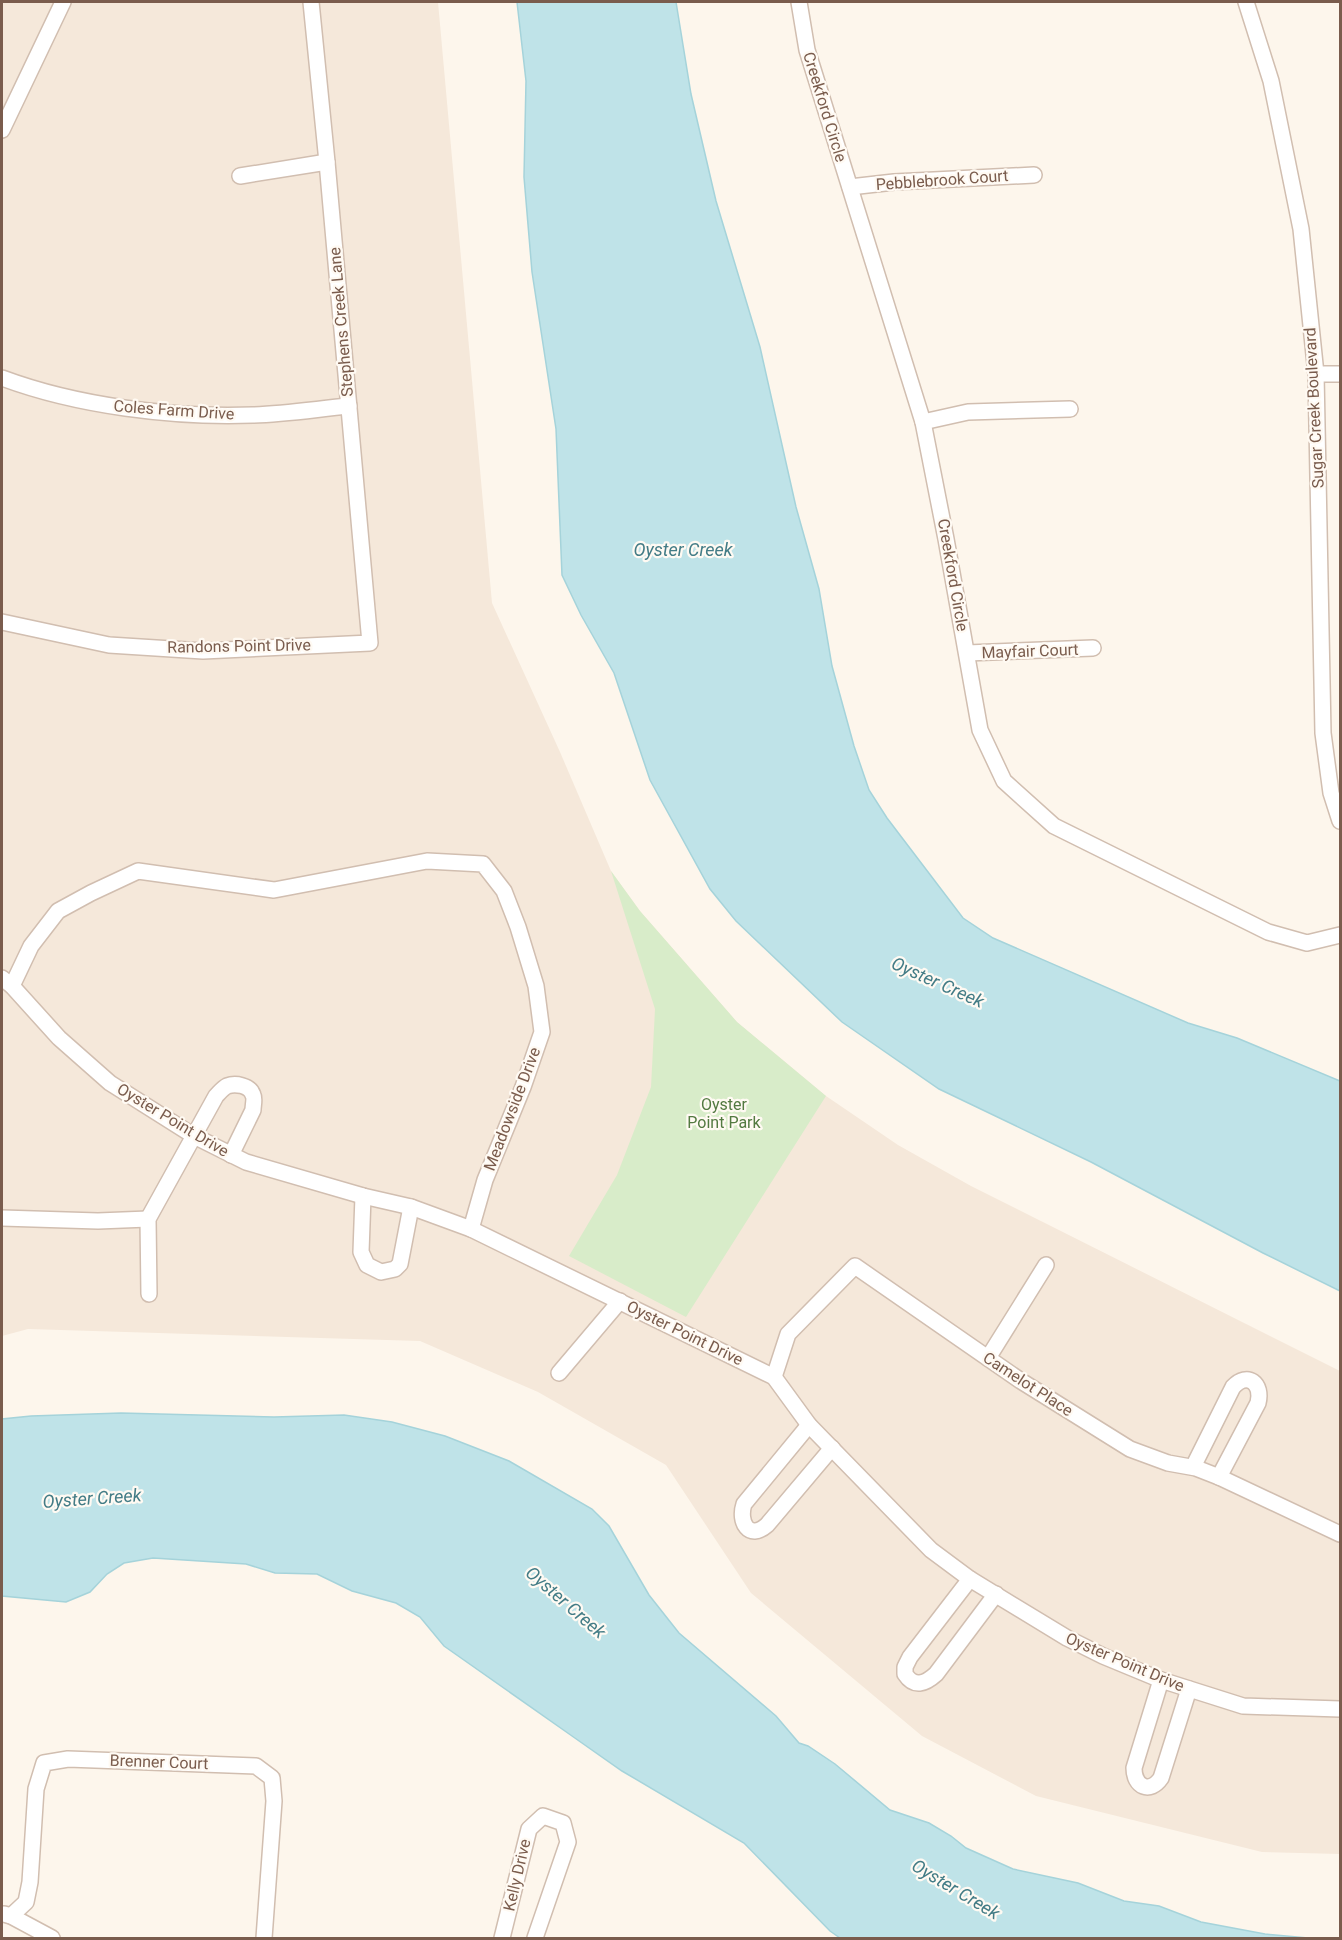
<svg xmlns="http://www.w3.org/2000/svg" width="1342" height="1940" viewBox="0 0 1342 1940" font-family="Roboto,sans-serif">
<rect width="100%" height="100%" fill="#fdf6ec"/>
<path fill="#f5e8da" d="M2,2h436l54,601 68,149 51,119 29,40 97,111 89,74 72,49 73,41 369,185v483l-78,-2 -226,-56 -114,-60 -171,-143 -85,-128 -128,-73 -118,-51 -392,-12 -26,7z"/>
<path fill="#d8ecc9" d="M611,871l29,40 97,111 89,74 -140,221 -117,-61 48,-81 34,-88 4,-78z"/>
<g fill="#bfe3e8" stroke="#a5d3da" stroke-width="1.5">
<path d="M517,2h159l15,92 25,107 44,146 36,160 23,82 13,77 22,80 15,44 18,28 76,100 30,20 195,85 49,15 103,43v210l-77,-38 -172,-91 -152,-73 -97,-67 -106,-101 -26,-32 -60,-109 -36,-107 -33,-58 -19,-40 -6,-146 -24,-157 -8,-95 2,-96z"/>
<path d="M121,1413l153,4 70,-2 48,7 53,14 64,25 83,48 17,17 40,69 30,38 97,83 23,27 9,3 27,18 55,46 39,13 22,13 15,12 47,21 65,14 46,18 35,5 42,16 64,12 43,4h-468l-10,-7 -86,-88 -122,-72 -50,-35 -128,-90 -24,-29 -24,-14 -44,-12 -35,-17 -42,-1 -29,-9 -93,-6 -29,5 -17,11 -17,18 -24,10 -64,-6v-177l29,-3z"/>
</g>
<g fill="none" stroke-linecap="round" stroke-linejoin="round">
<g stroke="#d1beb0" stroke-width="18">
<g id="minor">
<path d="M799,2l8,48 116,372 23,117 34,191 24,51 50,45 214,106 39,11 33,-8"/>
<path d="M1246,2l25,79 30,148 15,145 7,359 8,60 9,28"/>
<path d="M2,130l61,-128"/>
<path d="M240,176l87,-14"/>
<path d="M850,187l44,-5 140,-7"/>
<path d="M1316,374h24"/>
<path d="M2,378c75,28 171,40 251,37 32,-1 64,-6 96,-9"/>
<path d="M923,422l45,-10 102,-3"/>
<path d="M2,622l107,23 94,6 167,-8 -43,-481 -16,-160"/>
<path d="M967,653l126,-5"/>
<path d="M2,978l10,8 47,52 51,45 84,53 52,26 117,34 48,11 60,22 303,148 35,48 122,125 39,29 97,59 36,18 58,24 82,26 97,3"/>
<path d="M12,986l19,-40 27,-35 33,-18 47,-22 136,19 153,-29 56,3 21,27 14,36 18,59 6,46 -19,55 -38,93 -14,49"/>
<path d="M363,1196l-2,56 6,13 14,7 14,-3 5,-5 11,-57"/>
<path d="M2,1218l96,3 50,-2"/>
<path d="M149,1294l-1,-75 68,-123c4,-4 7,-8 11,-10 8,-3 23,-1 26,9 2,4 0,10 0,15l-22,45"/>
<path d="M988,1358l58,-93"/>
<path d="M559,1373l61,-72"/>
<path d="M774,1377l14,-43 67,-68 166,115 109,68 38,14 28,5 23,9 121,57"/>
<path d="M809,1425l-65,79c-6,18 5,37 23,21l65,-77"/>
<path d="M1193,1467l40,-80c15,-16 30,-3 25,16l-39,74"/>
<path d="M970,1579l-60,78 -5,10v7c9,14 20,10 31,0l60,-80"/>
<path d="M1161,1680l-27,88c0,19 16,26 27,10l28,-89"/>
<path d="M4,1914l7,2 41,22"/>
<path d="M11,1916l15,-14 4,-20 6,-93 8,-26 24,-4 188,7 16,12 2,23 -10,137"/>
<path d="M502,1938l27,-109 14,-13 20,7 5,19 -33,96"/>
</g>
</g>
<use href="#minor" stroke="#fff" stroke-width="15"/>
</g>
<g text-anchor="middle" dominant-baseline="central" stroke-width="4.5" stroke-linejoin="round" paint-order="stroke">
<g font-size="16" fill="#7a5c4d" stroke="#fffaf3">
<text transform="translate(825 107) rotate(73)">Creekford Circle</text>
<text transform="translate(942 180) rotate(-4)">Pebblebrook Court</text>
<text transform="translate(341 322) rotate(-95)">Stephens Creek Lane</text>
<text transform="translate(1314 408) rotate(-93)">Sugar Creek Boulevard</text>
<text transform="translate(174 410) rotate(4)">Coles Farm Drive</text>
<text transform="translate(953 575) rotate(80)">Creekford Circle</text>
<text transform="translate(239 646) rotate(-1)">Randons Point Drive</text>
<text transform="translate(1030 651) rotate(-2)">Mayfair Court</text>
<text transform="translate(512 1109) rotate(-69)">Meadowside Drive</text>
<text transform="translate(173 1120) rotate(31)">Oyster Point Drive</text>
<text transform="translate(685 1333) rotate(26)">Oyster Point Drive</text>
<text transform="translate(1028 1384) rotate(33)">Camelot Place</text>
<text transform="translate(1125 1662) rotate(23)">Oyster Point Drive</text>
<text transform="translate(159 1762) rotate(2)">Brenner Court</text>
<text transform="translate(517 1875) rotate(-77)">Kelly Drive</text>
</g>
<g font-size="16" fill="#537a41" stroke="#fffaf3">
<text x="724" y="1104">Oyster<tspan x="724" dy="18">Point Park</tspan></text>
</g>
<g font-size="18" font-style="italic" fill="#437c86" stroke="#fffaf3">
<text x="683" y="549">Oyster Creek</text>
<text transform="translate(938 982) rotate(24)">Oyster Creek</text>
<text transform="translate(92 1498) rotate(-4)">Oyster Creek</text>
<text transform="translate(566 1602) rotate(41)">Oyster Creek</text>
<text transform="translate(956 1889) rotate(31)">Oyster Creek</text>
</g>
</g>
<rect width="1342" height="1940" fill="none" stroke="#7a5c4d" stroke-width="6"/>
</svg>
